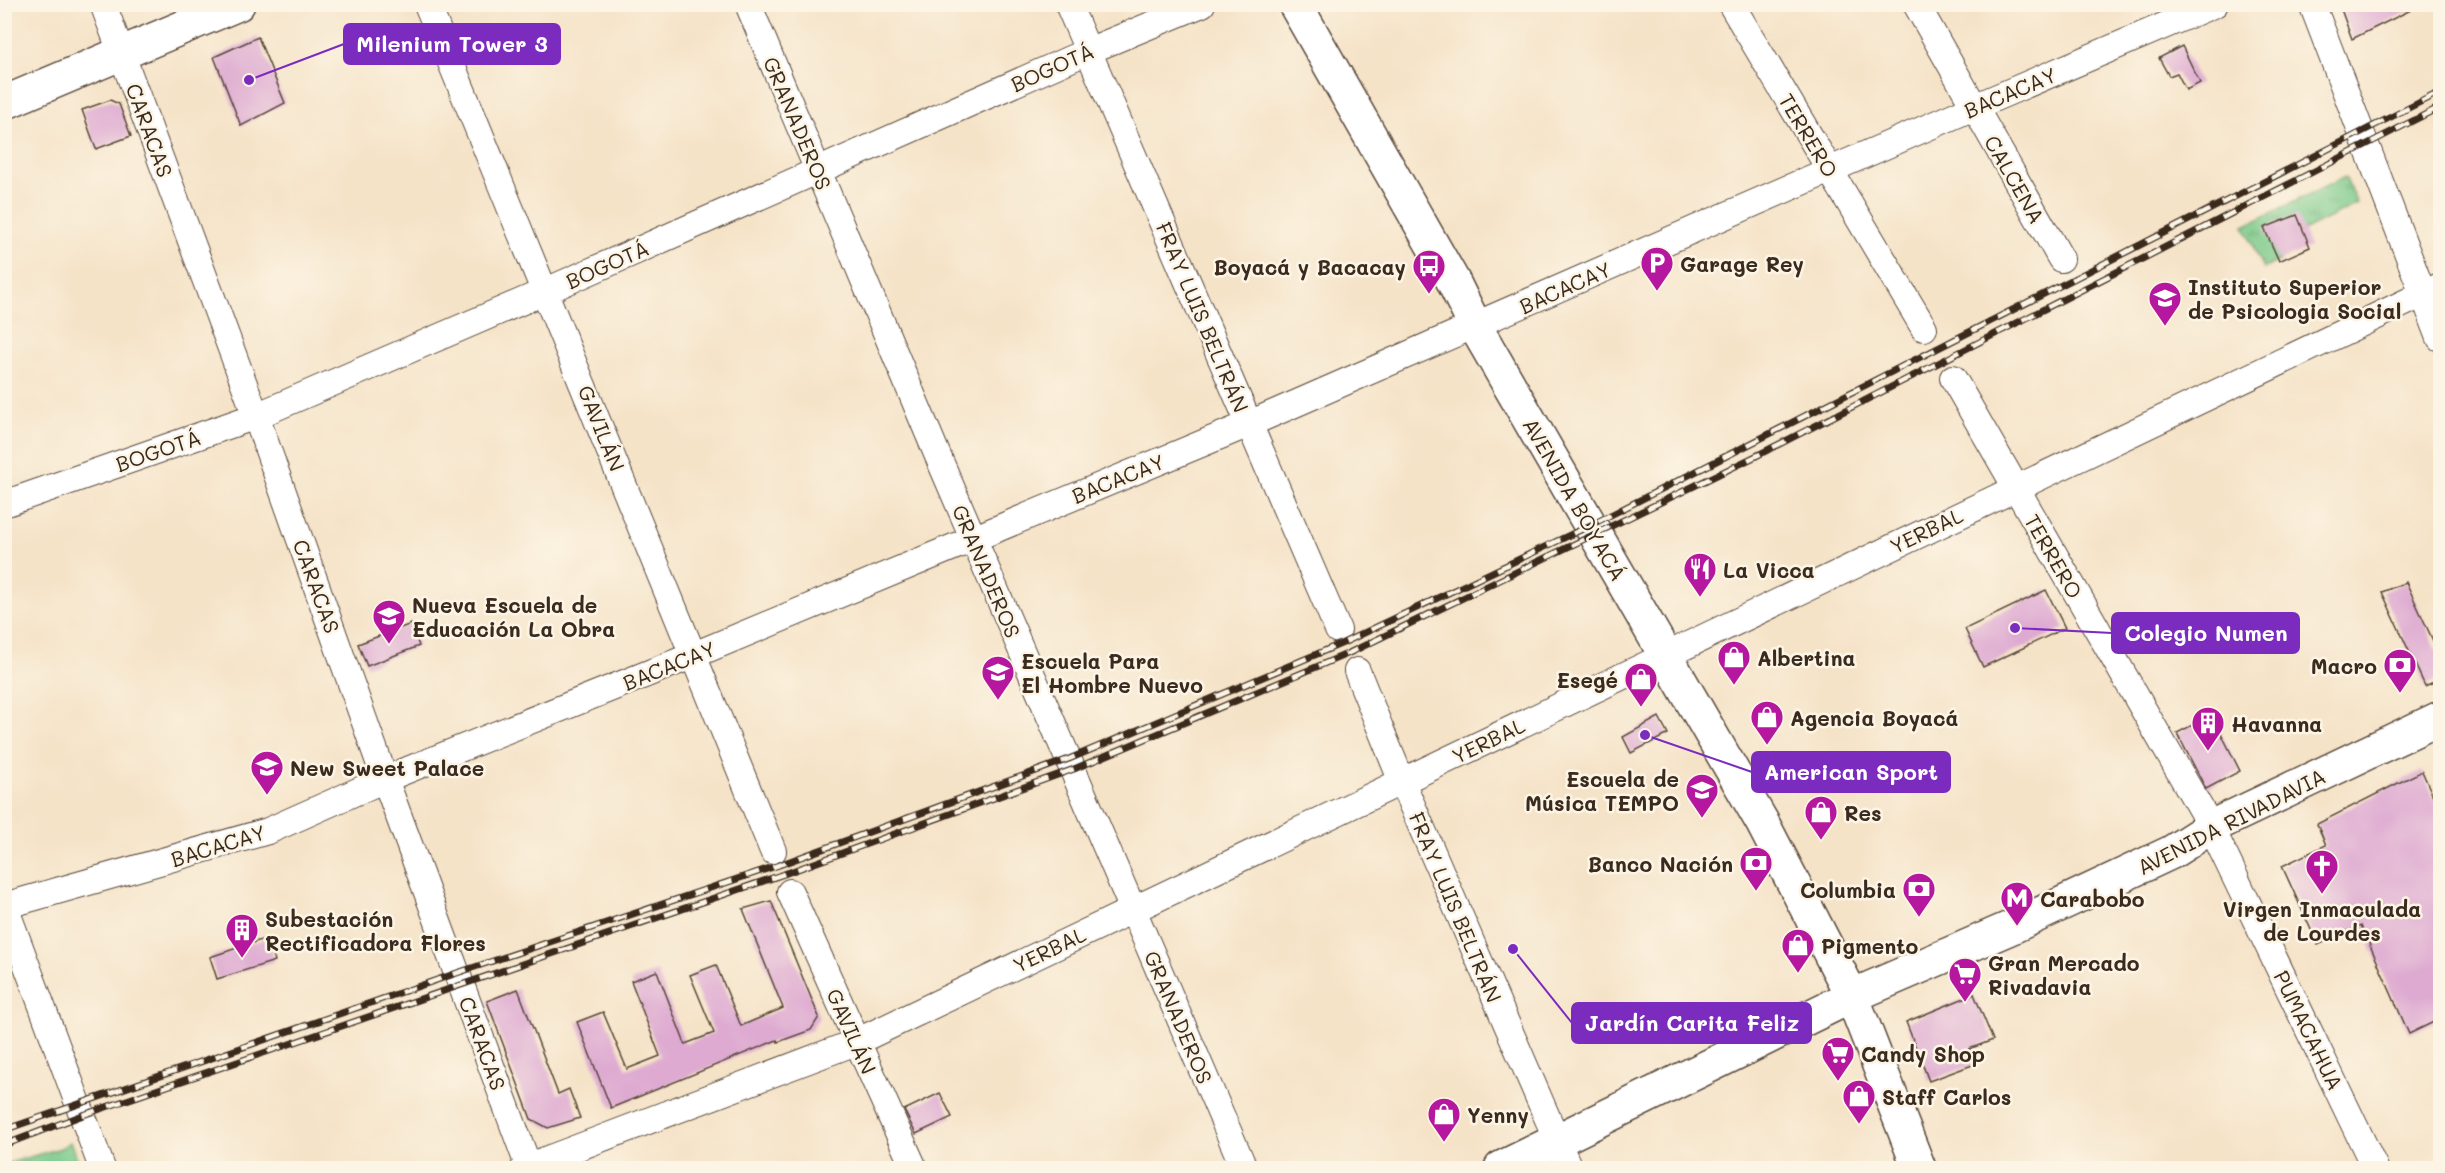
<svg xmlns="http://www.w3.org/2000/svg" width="2445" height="1173" viewBox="0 0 2445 1173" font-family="Mali,sans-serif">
<defs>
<pattern id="park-tufts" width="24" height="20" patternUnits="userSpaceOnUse" patternTransform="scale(1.5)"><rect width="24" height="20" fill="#79c989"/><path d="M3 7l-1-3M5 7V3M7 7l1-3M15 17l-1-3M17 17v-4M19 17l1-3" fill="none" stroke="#64a36f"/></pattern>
</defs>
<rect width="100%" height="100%" fill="#fcf5e5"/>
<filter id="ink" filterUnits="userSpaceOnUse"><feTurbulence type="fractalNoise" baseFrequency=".0167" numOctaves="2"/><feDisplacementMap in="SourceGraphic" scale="12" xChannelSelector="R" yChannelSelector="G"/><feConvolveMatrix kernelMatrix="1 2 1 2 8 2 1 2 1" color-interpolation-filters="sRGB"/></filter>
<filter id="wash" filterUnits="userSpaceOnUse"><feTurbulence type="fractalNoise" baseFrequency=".008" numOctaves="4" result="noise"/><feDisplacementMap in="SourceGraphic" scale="24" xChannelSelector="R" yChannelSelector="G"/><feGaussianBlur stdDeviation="1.35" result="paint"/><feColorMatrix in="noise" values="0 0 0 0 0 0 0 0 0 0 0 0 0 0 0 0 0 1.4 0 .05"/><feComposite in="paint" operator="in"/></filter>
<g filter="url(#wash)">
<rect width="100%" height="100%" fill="#f5e3c8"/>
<g fill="url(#park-tufts)" stroke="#5a7a54" stroke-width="1.5">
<path d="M2345,177l12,27 -55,27 -23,30 -16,8 -19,-43z"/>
<path d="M70,1142l11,25 -76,1v-4l56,-16z"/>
</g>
<g id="blocks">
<g fill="#deaad1">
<path d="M2339,4h84l-71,35z"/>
<path d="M258,37l27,66 -44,23 -27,-69z"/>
<path d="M2182,46l18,37 -14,7 -9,-17 -8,3 -10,-18z"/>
<path d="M110,100l9,4 12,32 -35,13 -14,-39z"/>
<path d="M2297,215l13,32 -31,14 -15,-33z"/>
<path d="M2406,582l34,74v23l-15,7 -43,-94z"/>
<path d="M2046,590l19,38 -82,39 -18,-38z"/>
<path d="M411,624l8,22 -52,20 -9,-22z"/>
<path d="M2212,715l28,56 -34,18 -29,-56z"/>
<path d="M1659,717l9,17 -37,19 -8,-16z"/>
<path d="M2422,771l18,41v207l-31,15 -48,-109 -43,20 -36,-79 44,-21 -9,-21z"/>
<path d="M771,901l48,116 -8,13 -33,12 -1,-2 -166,68 -34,-86 26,-10 24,57 33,-13 -29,-75 26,-10 28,73 29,-11 -24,-58 26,-10 25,61 42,-18 -40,-99z"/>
<path d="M267,938l8,23 -58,18 -7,-22z"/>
<path d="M518,989l40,105 11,-5 11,29 -32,10 -17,-9 -44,-118z"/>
<path d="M1974,994l19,46 -24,9 6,15 -46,17 -23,-59z"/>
<path d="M940,1093l12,24 -36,17 -12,-24z"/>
</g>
</g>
</g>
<g filter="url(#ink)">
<use href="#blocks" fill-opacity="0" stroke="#574638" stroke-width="1.5"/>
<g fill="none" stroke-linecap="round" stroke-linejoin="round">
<g stroke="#574638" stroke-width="28">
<g id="minor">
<path d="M103,4l153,412 129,363 144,389"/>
<path d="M427,4l346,847"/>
<path d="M748,4l189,450 307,714"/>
<path d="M1068,4l270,626"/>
<path d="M1731,4l193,324"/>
<path d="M1916,4l145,255"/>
<path d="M2312,4l128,334"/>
<path d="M1953,378l258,449 164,341"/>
<path d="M4,504l252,-88 290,-125 542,-240 114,-47"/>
<path d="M1357,671l45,111 167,386"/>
<path d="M790,892l124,276"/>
<path d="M4,904l98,264"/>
<path d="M4,906l264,-75 117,-52 309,-124 555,-231 725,-317 241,-103"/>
<path d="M524,1168l332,-126 1584,-756"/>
</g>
</g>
<g stroke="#574638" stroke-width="36">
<g id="major">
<path d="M1295,4l158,277 22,45 287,496 90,174 67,172"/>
<path d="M4,103l234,-99"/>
<path d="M1501,1168l351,-172 160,-69 160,-75 39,-25 229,-109"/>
</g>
</g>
<use href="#minor" stroke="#fff" stroke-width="26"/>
<use href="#major" stroke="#fff" stroke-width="33"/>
<g stroke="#3b2a1e" stroke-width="7">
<g id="rail">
<path d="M4,1130l453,-157 322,-108 290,-106 274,-116 248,-118 849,-433"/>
<path d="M4,1145l79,-30 701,-241 290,-105 273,-115 407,-197 686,-350"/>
</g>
</g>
<use href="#rail" stroke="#fcf5e5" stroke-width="4.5" stroke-dasharray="14" stroke-linecap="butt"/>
</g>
</g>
<defs>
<g id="parking-pin" transform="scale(1.725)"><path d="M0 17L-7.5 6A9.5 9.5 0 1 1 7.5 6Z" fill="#b5179e" stroke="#fcf5e5"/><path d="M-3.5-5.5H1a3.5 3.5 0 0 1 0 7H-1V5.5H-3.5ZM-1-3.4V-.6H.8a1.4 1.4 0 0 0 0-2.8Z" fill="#fff"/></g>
<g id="bus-pin" transform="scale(1.725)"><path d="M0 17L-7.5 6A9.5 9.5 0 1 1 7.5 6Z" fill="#b5179e" stroke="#fcf5e5"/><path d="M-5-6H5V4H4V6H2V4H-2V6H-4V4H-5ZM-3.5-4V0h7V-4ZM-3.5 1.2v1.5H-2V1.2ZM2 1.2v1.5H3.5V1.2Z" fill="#fff"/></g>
<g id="university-pin" transform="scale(1.725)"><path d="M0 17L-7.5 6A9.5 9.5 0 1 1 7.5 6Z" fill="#b5179e" stroke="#fcf5e5"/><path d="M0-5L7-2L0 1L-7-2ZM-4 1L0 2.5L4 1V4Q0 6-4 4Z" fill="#fff"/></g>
<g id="restaurant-pin" transform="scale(1.725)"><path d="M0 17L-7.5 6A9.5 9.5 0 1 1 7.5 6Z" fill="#b5179e" stroke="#fcf5e5"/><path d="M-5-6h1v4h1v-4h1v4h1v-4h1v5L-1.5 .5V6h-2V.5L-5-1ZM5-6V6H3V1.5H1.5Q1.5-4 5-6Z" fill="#fff"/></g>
<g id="school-pin" transform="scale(1.725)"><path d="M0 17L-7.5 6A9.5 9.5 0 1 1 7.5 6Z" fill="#b5179e" stroke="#fcf5e5"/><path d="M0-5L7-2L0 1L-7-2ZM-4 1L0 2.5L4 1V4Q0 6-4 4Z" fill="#fff"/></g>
<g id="shop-pin" transform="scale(1.725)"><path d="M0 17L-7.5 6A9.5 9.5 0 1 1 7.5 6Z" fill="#b5179e" stroke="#fcf5e5"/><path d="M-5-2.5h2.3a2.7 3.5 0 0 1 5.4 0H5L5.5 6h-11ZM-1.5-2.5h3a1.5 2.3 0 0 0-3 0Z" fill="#fff"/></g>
<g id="bank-pin" transform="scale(1.725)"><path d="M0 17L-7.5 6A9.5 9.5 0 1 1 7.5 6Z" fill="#b5179e" stroke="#fcf5e5"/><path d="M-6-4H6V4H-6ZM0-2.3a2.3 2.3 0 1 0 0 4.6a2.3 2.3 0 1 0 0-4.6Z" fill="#fff"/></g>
<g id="building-pin" transform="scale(1.725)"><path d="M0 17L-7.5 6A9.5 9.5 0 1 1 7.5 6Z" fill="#b5179e" stroke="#fcf5e5"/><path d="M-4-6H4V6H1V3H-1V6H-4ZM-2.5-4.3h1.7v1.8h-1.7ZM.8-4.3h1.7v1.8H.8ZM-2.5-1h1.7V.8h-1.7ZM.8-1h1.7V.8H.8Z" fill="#fff"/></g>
<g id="church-pin" transform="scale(1.725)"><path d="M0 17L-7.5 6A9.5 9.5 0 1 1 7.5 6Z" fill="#b5179e" stroke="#fcf5e5"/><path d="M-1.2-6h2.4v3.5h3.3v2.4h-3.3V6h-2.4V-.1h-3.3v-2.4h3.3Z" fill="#fff"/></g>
<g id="metro-pin" transform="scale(1.725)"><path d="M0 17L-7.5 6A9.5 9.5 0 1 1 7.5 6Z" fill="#b5179e" stroke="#fcf5e5"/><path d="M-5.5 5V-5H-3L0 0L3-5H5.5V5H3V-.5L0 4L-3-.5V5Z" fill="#fff"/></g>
<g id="supermarket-pin" transform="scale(1.725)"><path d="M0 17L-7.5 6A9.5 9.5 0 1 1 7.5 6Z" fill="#b5179e" stroke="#fcf5e5"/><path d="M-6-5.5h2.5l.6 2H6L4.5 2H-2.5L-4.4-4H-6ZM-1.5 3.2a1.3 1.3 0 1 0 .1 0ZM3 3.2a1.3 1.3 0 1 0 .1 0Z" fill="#fff"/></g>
</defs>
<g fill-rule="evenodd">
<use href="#parking-pin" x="1657" y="263"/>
<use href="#bus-pin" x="1429" y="266"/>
<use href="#university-pin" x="2165" y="298"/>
<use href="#restaurant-pin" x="1700" y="569"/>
<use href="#school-pin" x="389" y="616"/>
<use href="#shop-pin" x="1734" y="657"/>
<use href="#bank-pin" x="2400" y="665"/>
<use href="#school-pin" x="998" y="672"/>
<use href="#shop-pin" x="1641" y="679"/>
<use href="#shop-pin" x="1767" y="717"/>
<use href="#building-pin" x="2208" y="723"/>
<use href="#school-pin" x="267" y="767"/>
<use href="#university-pin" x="1702" y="790"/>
<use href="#shop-pin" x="1821" y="812"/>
<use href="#bank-pin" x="1756" y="863"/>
<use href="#church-pin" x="2322" y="866"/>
<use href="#bank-pin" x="1919" y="889"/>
<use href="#metro-pin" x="2017" y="898"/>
<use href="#building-pin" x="242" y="930"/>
<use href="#shop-pin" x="1798" y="945"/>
<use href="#supermarket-pin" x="1965" y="974"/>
<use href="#supermarket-pin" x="1838" y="1053"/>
<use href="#shop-pin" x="1859" y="1096"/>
<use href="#shop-pin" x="1444" y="1114"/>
</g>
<g text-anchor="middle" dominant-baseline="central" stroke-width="5" stroke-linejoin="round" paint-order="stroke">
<g font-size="21" fill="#3b2a1e" stroke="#fcf5e5">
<text transform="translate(1052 67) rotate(-24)">BOGOTÁ</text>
<text transform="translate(2010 92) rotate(-23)">BACACAY</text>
<text transform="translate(798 123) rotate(67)">GRANADEROS</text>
<text transform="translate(150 130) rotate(70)">CARACAS</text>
<text transform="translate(1809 135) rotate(59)">TERRERO</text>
<text transform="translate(2015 179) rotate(60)">CALCENA</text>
<text transform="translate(607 264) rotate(-24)">BOGOTÁ</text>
<text transform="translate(1565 287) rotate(-24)">BACACAY</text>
<text transform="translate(1203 317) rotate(67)">FRAY LUIS BELTRÁN</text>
<text transform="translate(602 428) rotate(68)">GAVILÁN</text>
<text transform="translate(158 450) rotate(-19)">BOGOTÁ</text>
<text transform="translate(1118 478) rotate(-22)">BACACAY</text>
<text transform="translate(1575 499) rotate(60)">AVENIDA BOYACÁ</text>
<text transform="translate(1926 530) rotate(-26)">YERBAL</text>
<text transform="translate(2054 556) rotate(60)">TERRERO</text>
<text transform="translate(987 571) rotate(67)">GRANADEROS</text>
<text transform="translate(317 586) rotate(70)">CARACAS</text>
<text transform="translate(669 665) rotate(-22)">BACACAY</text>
<text transform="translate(1488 740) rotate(-26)">YERBAL</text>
<text transform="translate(2231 821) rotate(-27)">AVENIDA RIVADAVIA</text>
<text transform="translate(218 845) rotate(-17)">BACACAY</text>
<text transform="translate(1456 907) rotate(67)">FRAY LUIS BELTRÁN</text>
<text transform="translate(1049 949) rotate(-26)">YERBAL</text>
<text transform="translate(1179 1017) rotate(67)">GRANADEROS</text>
<text transform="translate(2309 1030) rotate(64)">PUMACAHUA</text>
<text transform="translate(852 1031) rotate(66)">GAVILÁN</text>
<text transform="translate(483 1043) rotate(70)">CARACAS</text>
</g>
<g font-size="21" font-weight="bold" fill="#3b2a1e" stroke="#fcf5e5" text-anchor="start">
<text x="1680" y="263">Garage Rey</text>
<text x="1406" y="266" text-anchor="end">Boyacá y Bacacay</text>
<text x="2188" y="286">Instituto Superior<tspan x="2188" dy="24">de Psicologia Social</tspan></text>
<text x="1723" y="569">La Vicca</text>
<text x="412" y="604">Nueva Escuela de<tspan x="412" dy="24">Educación La Obra</tspan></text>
<text x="1757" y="657">Albertina</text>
<text x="1021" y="660">Escuela Para<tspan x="1021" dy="24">El Hombre Nuevo</tspan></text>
<text x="2377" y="665" text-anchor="end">Macro</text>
<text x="1618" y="679" text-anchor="end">Esegé</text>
<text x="1790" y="717">Agencia Boyacá</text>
<text x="2231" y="723">Havanna</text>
<text x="290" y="767">New Sweet Palace</text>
<text x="1679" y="778" text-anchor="end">Escuela de<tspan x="1679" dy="24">Música TEMPO</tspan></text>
<text x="1844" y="812">Res</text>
<text x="1733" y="863" text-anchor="end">Banco Nación</text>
<text x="1896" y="889" text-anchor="end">Columbia</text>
<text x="2040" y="898">Carabobo</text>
<text x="2322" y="908" text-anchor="middle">Virgen Inmaculada<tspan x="2322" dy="24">de Lourdes</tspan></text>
<text x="265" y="918">Subestación<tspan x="265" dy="24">Rectificadora Flores</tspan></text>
<text x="1821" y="945">Pigmento</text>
<text x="1988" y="962">Gran Mercado<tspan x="1988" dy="24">Rivadavia</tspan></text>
<text x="1861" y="1053">Candy Shop</text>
<text x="1882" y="1096">Staff Carlos</text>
<text x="1467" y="1114">Yenny</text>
</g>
</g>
<path fill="none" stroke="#7b2cbf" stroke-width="2" d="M249 80L344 44M2015 628L2112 633M1645 735L1752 772M1513 949L1572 1023"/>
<g fill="#7b2cbf" stroke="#fcf5e5" stroke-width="2">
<circle cx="249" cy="80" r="6"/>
<circle cx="2015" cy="628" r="6"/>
<circle cx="1645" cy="735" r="6"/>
<circle cx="1513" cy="949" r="6"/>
</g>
<g fill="#7b2cbf" stroke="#7b2cbf" stroke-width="2">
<rect x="344" y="24" width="216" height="40" rx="6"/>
<rect x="2112" y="613" width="187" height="40" rx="6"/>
<rect x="1752" y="752" width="198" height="40" rx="6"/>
<rect x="1572" y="1003" width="239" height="40" rx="6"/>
</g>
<g font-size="22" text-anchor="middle" font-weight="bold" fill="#fff">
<text x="452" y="52">Milenium Tower 3</text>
<text x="2206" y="641">Colegio Numen</text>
<text x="1851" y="780">American Sport</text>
<text x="1692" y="1031">Jardín Carita Feliz</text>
</g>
<rect width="2445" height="1173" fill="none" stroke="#fcf5e5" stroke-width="24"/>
</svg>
